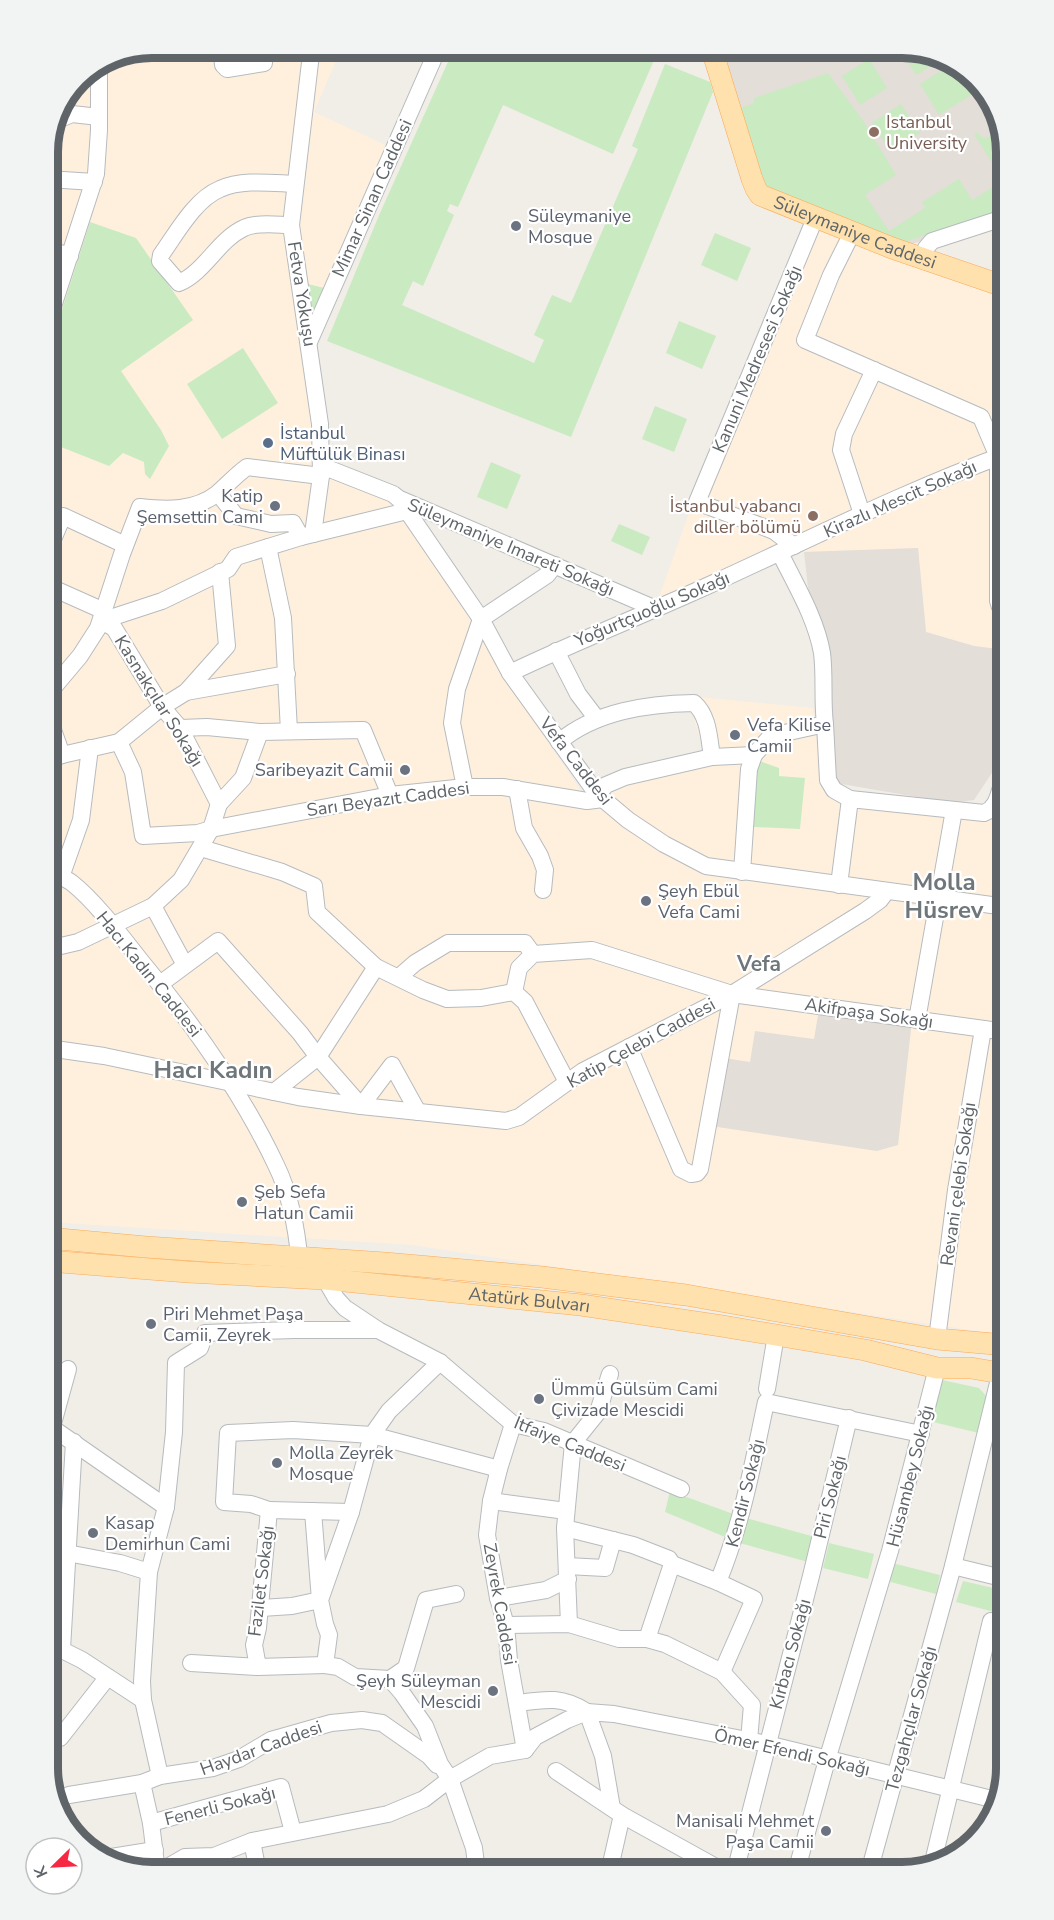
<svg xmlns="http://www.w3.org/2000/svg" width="1054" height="1920" viewBox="0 0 1054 1920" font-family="'Nunito Sans',sans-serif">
<rect width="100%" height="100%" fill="#f1ede7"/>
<g fill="#fff0de">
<path d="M339,54l-25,58 76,35 -80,183 17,132 66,28 119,200 70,102 78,61 64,25 282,35v367l-10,54 -584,-89 -364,-23v-1076l31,-68 34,-22z"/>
<path d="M812,222l194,74v154l-349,153 38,-107z"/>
<path d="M1006,460v190l-32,-4 -48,-14 -8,-84 -114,4 -2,-5z"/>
<path d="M687,696l126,12 8,74 20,17 146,18 19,7v78l-296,-41 -43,-20 -71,-57 108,-32z"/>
</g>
<g fill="#e3ded7">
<path d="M909,48l56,21 33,43 8,40v61l-106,35 -134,-57 -49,-141z"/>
<path d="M918,548l8,84 48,14 32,4v118h-11l-21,32 -22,3 -122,-21 -26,-230z"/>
<path d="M819,1009l93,12 -14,124 -21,6 -166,-25 13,-68 26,4 5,-31 59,8z"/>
</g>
<g fill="#caeac2">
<path d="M899,48h10l32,12 -25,15z"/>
<path d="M828,49h29l-22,12z"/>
<path d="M658,51l-45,103 -110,-49 -45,102 -8,-3 -3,7 7,4 -31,71 -10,-5 -11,24 132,58 10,-23 -10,-5 18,-40 19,8 67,-154 -6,-3 33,-82 45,18 3,10 -142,345 -244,-96 53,-128 72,-160z"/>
<path d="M869,59l18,29 -27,17 -18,-29z"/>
<path d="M952,64l13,5 13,22 -39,24 -19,-31z"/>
<path d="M828,73l36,49 32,53 -31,20 24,36 36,-23 -3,-6 37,-23 13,21 34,-21v29l-113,38 -127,-55 -28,-82 16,-6v-5z"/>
<path d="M901,104l19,29 -29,19 -19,-29z"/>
<path d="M996,121l6,10 4,27 -12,8 -20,-32 3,-2 5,6 8,-1 3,-6 -2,-7z"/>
<path d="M90,222l46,16 57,82 -72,51 40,59 8,16 -19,33 -5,-5 -1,-12 -21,-9 -14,13 -53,-21 -8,8v-100z"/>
<path d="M715,233l36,15 -14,33 -36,-16z"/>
<path d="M308,284l20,5 -15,25z"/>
<path d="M679,321l37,15 -14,33 -36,-16z"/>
<path d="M243,348l35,55 -56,36 -35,-55z"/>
<path d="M655,406l32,13 -13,33 -32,-13z"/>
<path d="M491,462l30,13 -14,34 -30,-12z"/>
<path d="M619,524l31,13 -8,18 -31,-14z"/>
<path d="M754,759l25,9v8l26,2 -5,51 -46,-2z"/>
<path d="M937,1379l42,9 8,9 -8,36 -50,-12z"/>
<path d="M670,1491l66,24 -6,24 -65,-27z"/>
<path d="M746,1518l69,19 -7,25 -68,-19z"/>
<path d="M829,1543l45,11 -6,25 -45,-11z"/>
<path d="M892,1563l48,12 -4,19 -49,-13z"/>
<path d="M963,1581l43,10v24l-50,-13z"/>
</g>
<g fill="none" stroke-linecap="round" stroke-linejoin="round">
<g stroke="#b7bbbe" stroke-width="18">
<g id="minor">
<path d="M311,54l-20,171 29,199 1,52 -8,58"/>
<path d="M222,55l1,10 4,4 37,-6v-9"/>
<path d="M60,119l12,-5 27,3"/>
<path d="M48,179l46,3"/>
<path d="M291,225c-13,0 -35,-3 -47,3 -26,12 -39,44 -65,55l-19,-22 1,-6c15,-21 34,-56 59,-66 22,-10 51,-6 74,-5"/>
<path d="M852,233l-21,42 -26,65 176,77 17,40v144l2,6 6,4"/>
<path d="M48,249l22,7"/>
<path d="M922,258l4,-10 6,-7 74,-24"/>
<path d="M48,322l48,-148 3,-44v-65"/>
<path d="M309,342l127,-289"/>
<path d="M322,466l71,28 6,5 82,120 29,54 87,121 31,26 36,24 42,22 300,41"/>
<path d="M218,493l18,23 35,8 22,-1 8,14"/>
<path d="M400,499l256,110"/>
<path d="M862,514l-21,-64 3,-16 30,-64"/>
<path d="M794,546l-20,-15 -77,-29 119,-286"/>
<path d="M268,547l15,71 6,113"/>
<path d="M48,551l15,-35 62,29"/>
<path d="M48,586l56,25"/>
<path d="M101,621l61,-20 66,-32 8,-12 65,-20 106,-26"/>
<path d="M101,621l13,7 48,79 18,21 39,76"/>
<path d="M556,651l22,43 19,25"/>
<path d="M510,673c69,-33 139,-60 208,-92 96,-44 190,-91 288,-127"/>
<path d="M186,692l101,-18"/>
<path d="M48,694l32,-38 18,-28 24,-74 18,-47c27,3 55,4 78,-14 10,-9 18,-18 29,-26l74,9"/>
<path d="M48,716l14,39"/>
<path d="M825,724l3,56 6,10 16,9"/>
<path d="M180,728l27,-1 53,5 103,-2 27,65"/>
<path d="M119,742l14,30 10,64 55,-3 13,-4 179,-34 75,-8h38l84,14 16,-2"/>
<path d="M559,742c37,-31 88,-38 135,-39 15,13 15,36 18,54"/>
<path d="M48,761l14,-6 57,-13 43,-35 24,-15 41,-46 -7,-74"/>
<path d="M465,787l-13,-64 5,-34 24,-70 66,-44 8,-10"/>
<path d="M517,789l7,39 16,28 5,14 -2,20"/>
<path d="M597,794l9,-9 19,-8 87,-20 42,-2"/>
<path d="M201,848l81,24 32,14 3,26 59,55 47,23 24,9 34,-1 33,-6"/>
<path d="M48,869c8,5 17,9 24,14 23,18 50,54 69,78 52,63 100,130 135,204 13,26 21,64 23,92"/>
<path d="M742,872l7,-103 5,-14 17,-19 54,-12c-3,-24 0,-48 -3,-71 -6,-35 -27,-69 -42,-100"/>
<path d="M61,877l20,-57 9,-72"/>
<path d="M839,885l11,-86 134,14c16,-6 14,-25 22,-37"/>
<path d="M153,906l32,59"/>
<path d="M48,949l30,-7 75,-36 28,-26 30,-51 8,-25 24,-26 17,-46"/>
<path d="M399,977l16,-14 33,-20h77l8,11"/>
<path d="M160,984l58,-43 82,92 18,24 43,49 31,-41 26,47"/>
<path d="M514,992l5,-24 14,-14 59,-4 140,44 274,38"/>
<path d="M514,992l11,10 42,80"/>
<path d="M917,1020l37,-210"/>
<path d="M629,1047l52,122 10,5 6,-1 3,-4 32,-175"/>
<path d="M48,1048l56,8 194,41 63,9 145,15 13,-4 64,-46 149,-77 133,-83 15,-11 6,-8"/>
<path d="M274,1092l44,-35 58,-90"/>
<path d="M325,1279l11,19 9,10 33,22 62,32 73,62 31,7 137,58"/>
<path d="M937,1339l19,-149 27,-161"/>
<path d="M440,1362l-51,49 -17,24 -21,77 -31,88 5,24 4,11 -4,30 13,2 17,10 35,2 12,14 23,33 15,38 10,15 24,69 3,24"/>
<path d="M767,1389l9,-54"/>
<path d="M513,1424l-14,45 -8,32 -4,34 11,63 8,27 3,35 16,90"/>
<path d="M48,1425l118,82"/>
<path d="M52,1427l16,-58"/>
<path d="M491,1501l75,10"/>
<path d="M269,1510l-18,-6 -27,-2 4,-69 65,-3 79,5 127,34"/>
<path d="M565,1528l68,17 36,14 3,5"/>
<path d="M67,1553l53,10 29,9"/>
<path d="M567,1566l38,2 8,-28"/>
<path d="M953,1566l53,13"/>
<path d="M718,1582c24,-58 35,-119 48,-180l155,32"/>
<path d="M498,1598l48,-8 22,-11"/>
<path d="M261,1608l31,-2 28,-6 -7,-89"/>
<path d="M569,1624l-4,-96 8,-85 25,-31 12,-38"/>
<path d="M506,1625l63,-1 50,15h28l18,5 57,28 30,33 -3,36"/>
<path d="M647,1639l25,-75 46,18 36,17 -32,73"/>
<path d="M48,1643l34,17 61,40"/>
<path d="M62,1649l12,-207"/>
<path d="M191,1663l67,4"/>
<path d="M325,1665l-67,2 -4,-22 4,-17 11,-118 82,2"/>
<path d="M390,1679l16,-11 20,-68 30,-6"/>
<path d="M518,1703c28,-4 44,-7 69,9"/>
<path d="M587,1712l16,44 9,52"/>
<path d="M60,1738l47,-60"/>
<path d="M556,1771l66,44 103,57"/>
<path d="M160,1776l-17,-76 -1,-19 7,-109 17,-65 8,-75 2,-69 24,-15 5,-15 89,-3h84"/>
<path d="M142,1783l9,40 6,49"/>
<path d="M54,1800l15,-5 73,-12 18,-7 53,-8 26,-9 32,-19 60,-17 31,-3 20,3 47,33 8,9"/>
<path d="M151,1823l130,-36 12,45"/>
<path d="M252,1841l6,31"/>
<path d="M105,1858l50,-8"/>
<path d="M932,1866l59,-245"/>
<path d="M159,1872l26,-15 29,-1 38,-15 136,-27 36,-15 26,-20 40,-23 35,-6 10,-13 32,-17 20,-8 27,2 153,30 229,56"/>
<path d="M609,1872l13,-57"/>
<path d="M735,1872l76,-296 38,-158"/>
<path d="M796,1872l31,-112 63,-209 47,-183"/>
<path d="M869,1872l84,-306 45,-183"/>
</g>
</g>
<g stroke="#fbaa55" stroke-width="22">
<g id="major">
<path id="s1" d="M712,50l40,129 4,10 4,6 132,53 114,39"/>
<path d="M48,1238l98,9 239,16 157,14 144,18 251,44 69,6"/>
<path id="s2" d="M48,1261l140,11 137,7 256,26 141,21 143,24 72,18h34l35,6"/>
</g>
</g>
<use href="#minor" stroke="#fff" stroke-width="16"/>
<use href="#major" stroke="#ffe1ae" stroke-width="21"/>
</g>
<g fill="#8d6e63" stroke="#fff" stroke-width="2">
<circle cx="874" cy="132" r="6"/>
<circle cx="813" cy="516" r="6"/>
</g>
<g fill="#6b7280" stroke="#fff" stroke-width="2">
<circle cx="516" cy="226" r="6"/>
<circle cx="275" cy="506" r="6"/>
<circle cx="735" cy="735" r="6"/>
<circle cx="405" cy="770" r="6"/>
<circle cx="646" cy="901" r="6"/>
<circle cx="242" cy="1202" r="6"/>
<circle cx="151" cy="1324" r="6"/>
<circle cx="539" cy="1399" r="6"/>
<circle cx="277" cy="1463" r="6"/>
<circle cx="93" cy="1533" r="6"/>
<circle cx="493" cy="1691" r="6"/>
<circle cx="826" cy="1831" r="6"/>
</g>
<circle fill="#5c6f8a" stroke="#fff" stroke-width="2" cx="268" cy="443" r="6"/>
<g text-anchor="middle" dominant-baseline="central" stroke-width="4.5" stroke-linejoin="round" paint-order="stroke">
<g font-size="18" fill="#785e54" stroke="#fff" text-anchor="start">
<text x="886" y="122">Istanbul<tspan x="886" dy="21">University</tspan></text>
<text x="801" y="506" text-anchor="end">İstanbul yabancı<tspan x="801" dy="21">diller bölümü</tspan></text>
</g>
<g font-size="18" fill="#5e6468" stroke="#fff">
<text transform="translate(372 198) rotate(-66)">Mimar Sinan Caddesi</text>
<text stroke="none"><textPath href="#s1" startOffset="255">Süleymaniye Caddesi</textPath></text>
<text transform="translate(302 294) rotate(81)">Fetva Yokuşu</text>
<text transform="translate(757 359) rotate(-67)">Kanuni Medresesi Sokağı</text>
<text transform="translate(900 499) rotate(-24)">Kirazlı Mescit Sokağı</text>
<text transform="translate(511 547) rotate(23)">Süleymaniye Imareti Sokağı</text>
<text transform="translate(652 609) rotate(-23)">Yoğurtçuoğlu Sokağı</text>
<text transform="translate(159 701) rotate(58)">Kasnakçılar Sokağı</text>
<text transform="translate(576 761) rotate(52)">Vefa Caddesi</text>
<text transform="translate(388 799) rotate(-8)">Sarı Beyazıt Caddesi</text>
<text transform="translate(149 974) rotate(51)">Hacı Kadın Caddesi</text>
<text transform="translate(869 1013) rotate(8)">Akifpaşa Sokağı</text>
<text transform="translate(641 1043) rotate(-29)">Katip Çelebi Caddesi</text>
<text transform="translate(958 1184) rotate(-82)">Revani çelebi Sokağı</text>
<text stroke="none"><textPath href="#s2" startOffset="483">Atatürk Bulvarı</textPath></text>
<text transform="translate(570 1444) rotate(22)">İtfaiye Caddesi</text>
<text transform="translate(910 1476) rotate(-76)">Hüsambey Sokağı</text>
<text transform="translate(745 1493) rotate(-76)">Kendir Sokağı</text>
<text transform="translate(830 1497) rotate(-76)">Piri Sokağı</text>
<text transform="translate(261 1581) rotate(-83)">Fazilet Sokağı</text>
<text transform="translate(500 1604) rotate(80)">Zeyrek Caddesi</text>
<text transform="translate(790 1654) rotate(-75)">Kırbacı Sokağı</text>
<text transform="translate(911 1719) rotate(-75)">Tezgahçılar Sokağı</text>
<text transform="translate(261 1748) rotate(-20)">Haydar Caddesi</text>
<text transform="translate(792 1752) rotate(13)">Ömer Efendi Sokağı</text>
<text transform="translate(220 1806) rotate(-14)">Fenerli Sokağı</text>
</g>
<g font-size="18" fill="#5b616d" stroke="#fff" text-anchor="start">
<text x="528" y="216">Süleymaniye<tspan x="528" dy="21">Mosque</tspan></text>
<text x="263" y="496" text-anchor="end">Katip<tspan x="263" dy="21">Şemsettin Cami</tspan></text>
<text x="747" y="725">Vefa Kilise<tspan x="747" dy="21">Camii</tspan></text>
<text x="393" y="770" text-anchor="end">Saribeyazit Camii</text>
<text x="658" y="891">Şeyh Ebül<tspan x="658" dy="21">Vefa Cami</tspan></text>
<text x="254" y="1192">Şeb Sefa<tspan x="254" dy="21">Hatun Camii</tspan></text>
<text x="163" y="1314">Piri Mehmet Paşa<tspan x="163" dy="21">Camii, Zeyrek</tspan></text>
<text x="551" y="1389">Ümmü Gülsüm Cami<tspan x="551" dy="21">Çivizade Mescidi</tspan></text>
<text x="289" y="1453">Molla Zeyrek<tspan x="289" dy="21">Mosque</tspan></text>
<text x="105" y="1523">Kasap<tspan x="105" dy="21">Demirhun Cami</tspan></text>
<text x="481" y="1681" text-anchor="end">Şeyh Süleyman<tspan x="481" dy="21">Mescidi</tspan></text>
<text x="814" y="1821" text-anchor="end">Manisali Mehmet<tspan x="814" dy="21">Paşa Camii</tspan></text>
</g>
<g font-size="18" fill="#4e5e75" stroke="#fff" text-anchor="start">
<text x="280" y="433">İstanbul<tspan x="280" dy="21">Müftülük Binası</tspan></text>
</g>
<g font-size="21" font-weight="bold" fill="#6f777a" stroke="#fff">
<text x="759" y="964">Vefa</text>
</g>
<g font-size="24" font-weight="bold" fill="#6f777a" stroke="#fff">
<text x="944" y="882">Molla<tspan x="944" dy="28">Hüsrev</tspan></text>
<text x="213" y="1070">Hacı Kadın</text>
</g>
</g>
<path d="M0 0H1054V1920H0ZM152 58H902A94 94 0 0 1 996 152V1768A94 94 0 0 1 902 1862H152A94 94 0 0 1 58 1768V152A94 94 0 0 1 152 58Z" fill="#f2f3f3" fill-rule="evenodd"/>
<path fill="none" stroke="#5e6468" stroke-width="8" d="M152 58H902A94 94 0 0 1 996 152V1768A94 94 0 0 1 902 1862H152A94 94 0 0 1 58 1768V152A94 94 0 0 1 152 58Z"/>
<g transform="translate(54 1866) rotate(246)"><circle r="28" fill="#ffffff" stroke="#bfc1c3" stroke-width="1.5"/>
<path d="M0-4.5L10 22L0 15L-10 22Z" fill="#f62843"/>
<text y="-9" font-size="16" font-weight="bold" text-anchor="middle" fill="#5e6468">K</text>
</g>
</svg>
